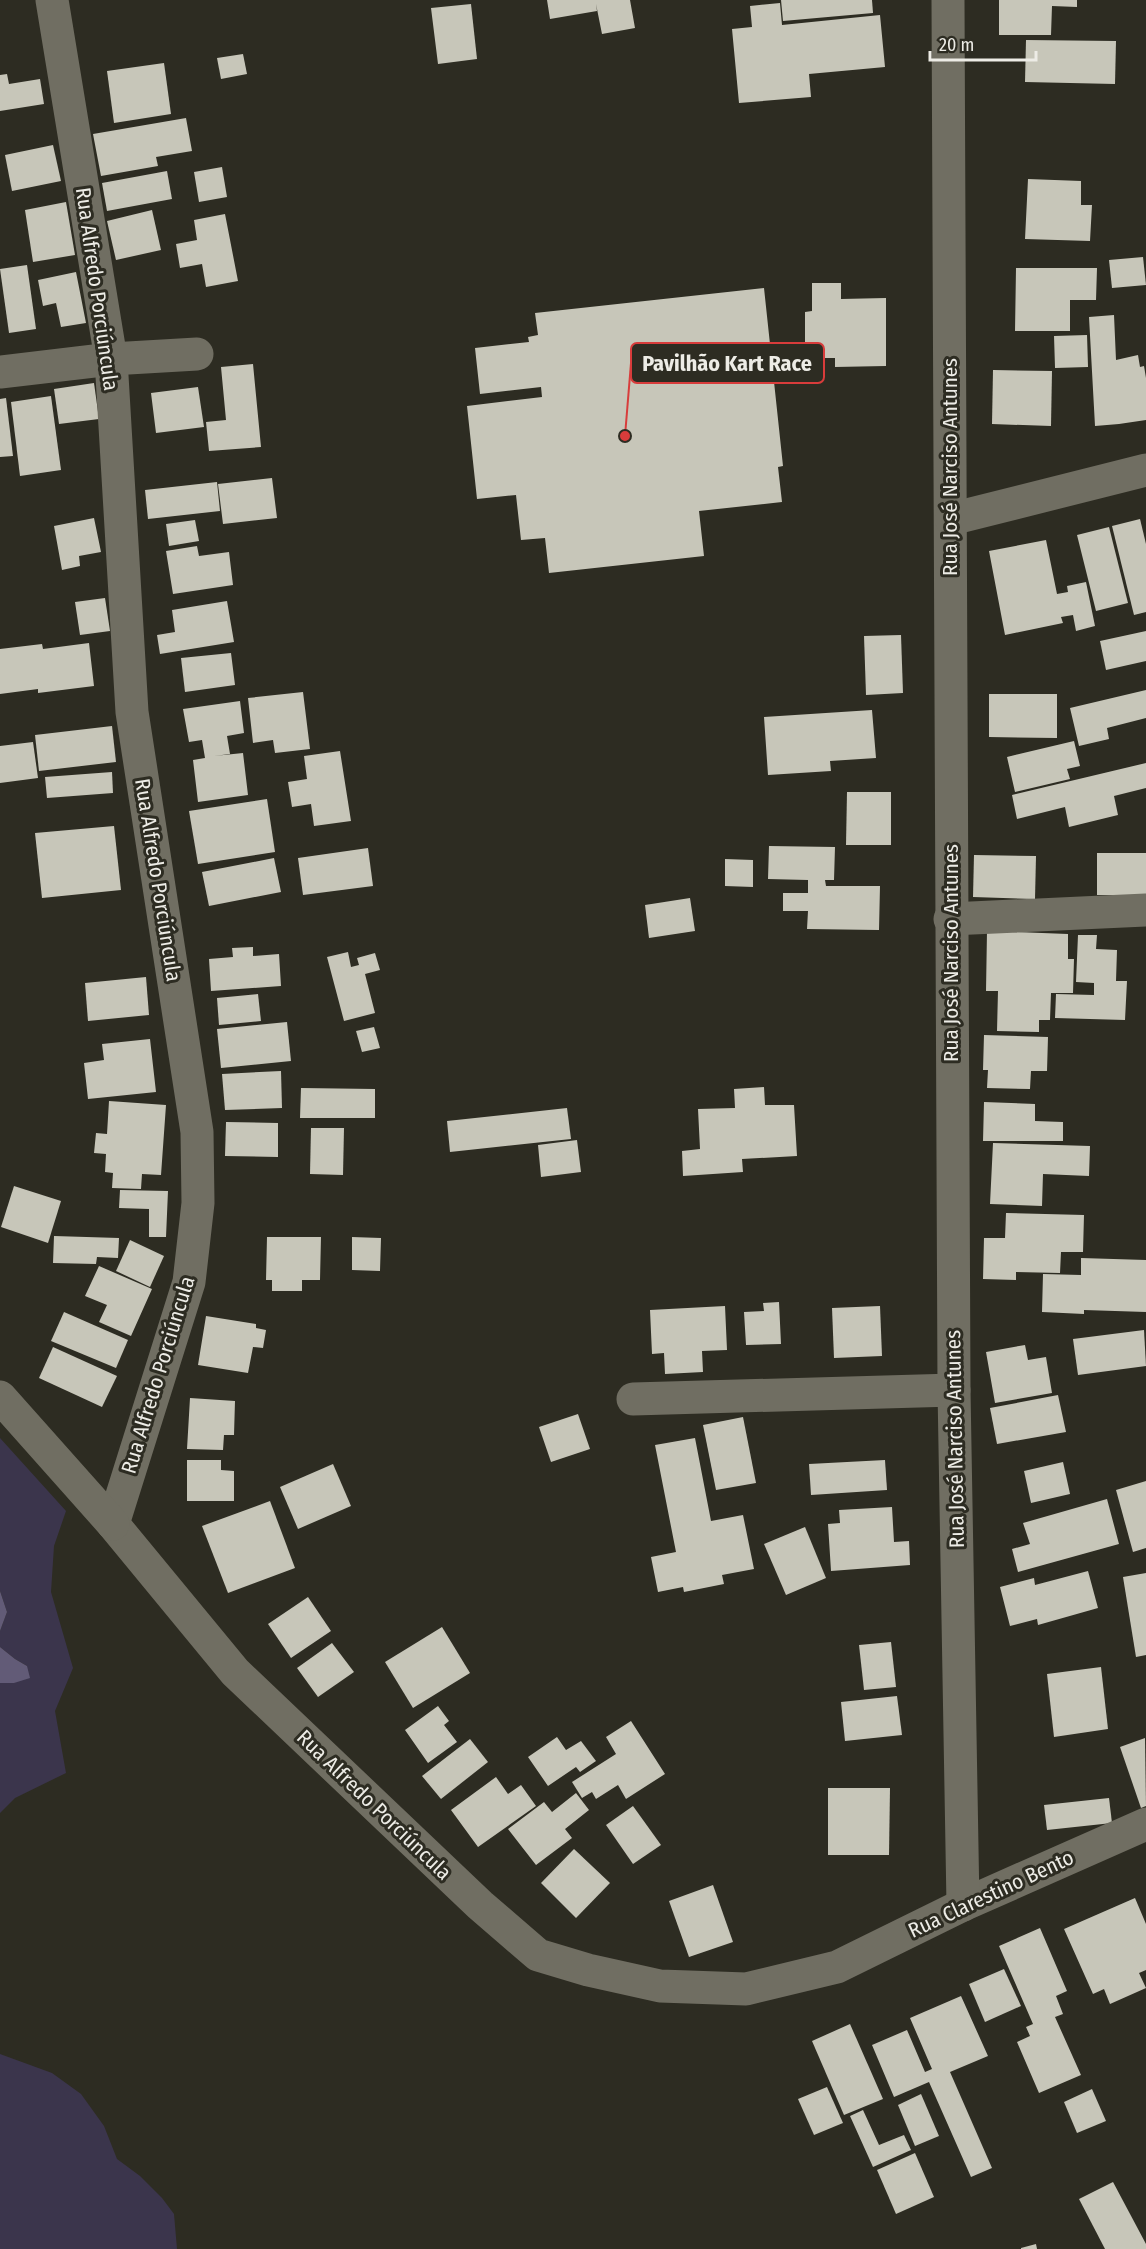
<svg xmlns="http://www.w3.org/2000/svg" width="1146" height="2249" viewBox="0 0 1146 2249" font-family="'Fira Sans Condensed',sans-serif">
<rect width="100%" height="100%" fill="#2d2c22"/>
<g fill="#3b354c">
<path d="M0,1438l66,73 -12,35 -3,46 22,76 -18,43 11,62 -51,25 -15,15v-130h14l13,-17 -12,-7 -15,-12v-16l7,-19 -7,-21z"/>
<path d="M0,2054l52,19 29,21 23,32 13,33 23,17 22,22 12,16 3,35h-177z"/>
</g>
<g fill="#625b77">
<path d="M0,1591l7,21 -7,19z"/>
<path d="M0,1647l15,12 12,7 3,12 -16,5h-14z"/>
</g>
<g fill="#c7c6b9">
<path d="M547,0h83l5,28 -33,6 -6,-30 1,7 -47,8z"/>
<path d="M781,0h91l1,13 -90,8z"/>
<path d="M999,0h78v7l-25,-1 -1,29h-52z"/>
<path d="M780,3l2,22 98,-10 5,52 -76,7 2,23 -72,6 -7,-74 20,-2 -2,-21z"/>
<path d="M471,4l6,55 -39,5 -7,-56z"/>
<path d="M1026,40l90,1 -1,43 -90,-2z"/>
<path d="M243,54l4,20 -26,5 -4,-21z"/>
<path d="M164,63l7,51 -57,9 -7,-52z"/>
<path d="M7,74l2,10 31,-5 4,25 -44,7v-36z"/>
<path d="M186,118l6,33 -36,6 2,9 -57,10 -8,-42z"/>
<path d="M53,145l8,36 -49,10 -7,-36z"/>
<path d="M222,167l5,30 -28,5 -5,-30z"/>
<path d="M167,171l5,28 -65,12 -5,-28z"/>
<path d="M1028,179l53,2v24h11l-2,36 -65,-2z"/>
<path d="M66,202l9,53 -42,7 -8,-52z"/>
<path d="M152,210l9,40 -45,10 -9,-39z"/>
<path d="M225,214l13,67 -32,6 -4,-23 -22,4 -4,-24 21,-4 -3,-20z"/>
<path d="M1143,257l3,28 -34,3 -3,-28z"/>
<path d="M27,265l9,64 -27,4 -9,-64z"/>
<path d="M1016,268h81l-1,32h-26v31h-55z"/>
<path d="M76,272l10,51 -25,4 -5,-24 -13,3 -5,-26z"/>
<path d="M812,283h29v16l45,-1v68l-51,1v-9h-30v-46l7,-1z"/>
<path d="M764,288l19,178 -5,1 4,35 -83,9 5,45 -155,17 -4,-35 -24,2 -5,-45 -39,4 -10,-93 75,-9 -1,-10 -61,7 -5,-46 54,-6 -1,-5 10,-2 -3,-22z"/>
<path d="M1114,315l2,45 22,-5 2,12 4,-1 2,12v42l-27,4 -24,2 -6,-109z"/>
<path d="M1087,335l1,32 -33,1 -1,-32z"/>
<path d="M253,364l8,83 -52,4 -3,-29 20,-2 -5,-53z"/>
<path d="M993,370l59,1 -1,55 -59,-2z"/>
<path d="M94,383l5,36 -40,5 -5,-35z"/>
<path d="M198,387l6,40 -48,6 -5,-40z"/>
<path d="M51,396l10,74 -41,6 -9,-74z"/>
<path d="M6,398l7,58 -13,1v-58z"/>
<path d="M272,478l5,40 -54,6 -5,-40z"/>
<path d="M217,482l3,29 -72,8 -3,-29z"/>
<path d="M94,518l7,34 -22,4 1,10 -18,4 -8,-44z"/>
<path d="M1140,519l6,25v68l-12,3 -22,-89z"/>
<path d="M195,520l4,21 -30,5 -3,-22z"/>
<path d="M1109,527l19,76 -32,8 -19,-76z"/>
<path d="M1046,540l11,54 11,-2 -1,-6 19,-4 9,44 -19,5 -3,-16 -12,2 2,6 -58,12 -16,-84z"/>
<path d="M197,546l2,10 30,-4 4,33 -60,9 -7,-43z"/>
<path d="M105,598l5,33 -30,4 -5,-33z"/>
<path d="M227,601l7,41 -74,12 -3,-19 18,-3 -3,-22z"/>
<path d="M1146,631v30l-40,9 -6,-29z"/>
<path d="M901,635l2,58 -37,2 -2,-59z"/>
<path d="M89,643l5,43 -56,7v-4l-38,5v-45l42,-5 1,5z"/>
<path d="M231,653l4,32 -50,7 -4,-34z"/>
<path d="M1146,690v28l-39,10 2,11 -30,7 -9,-38z"/>
<path d="M303,692l7,57 -35,4 -2,-13 -20,3 -5,-45z"/>
<path d="M989,694h68v44l-68,-1z"/>
<path d="M240,701l4,32 -17,3 3,18 -16,2 29,-3 5,42 -50,7 -5,-42 12,-2 -3,-18 -13,2 -6,-33z"/>
<path d="M872,710l4,48 -46,3 1,10 -63,4 -4,-58z"/>
<path d="M112,726l4,36 -77,9 -4,-36z"/>
<path d="M1074,741l6,25 -13,3 3,10 -55,13 -8,-35z"/>
<path d="M33,742l5,36 -38,5v-37z"/>
<path d="M340,751l11,70 -37,5 -3,-22 -19,3 -4,-25 19,-3 -3,-23z"/>
<path d="M1146,763v25l-32,8 4,19 -49,12 -4,-20 -48,12 -5,-24z"/>
<path d="M112,772l1,21 -66,5 -2,-21z"/>
<path d="M847,792h44v53h-45z"/>
<path d="M267,799l8,53 -77,12 -9,-53z"/>
<path d="M114,826l7,64 -79,8 -7,-65z"/>
<path d="M769,846l66,1 -1,33h-9l1,6h54l-1,44 -72,-1 1,-18h-25v-18h25v-13l-40,-1z"/>
<path d="M368,848l5,38 -70,9 -5,-37z"/>
<rect x="1097" y="853" width="49" height="42"/>
<path d="M974,855l62,1 -1,43 -62,-2z"/>
<path d="M274,858l7,34 -72,14 -7,-34z"/>
<path d="M725,859l28,1v27l-28,-1z"/>
<path d="M690,898l5,33 -46,7 -4,-33z"/>
<path d="M987,931l81,3v25h6l-1,34h-22l-1,27h-11v12l-42,-1 1,-40h-12z"/>
<path d="M1078,935h19l-1,14 21,1 -1,31h11l-2,39 -70,-2 1,-24 38,1v-12l-18,-1z"/>
<path d="M253,947v9l26,-2 2,32 -70,5 -2,-32 24,-2 -1,-9z"/>
<path d="M348,952l3,15 8,-2 -2,-7 18,-5 5,17 -15,4 10,39 -31,8 -17,-64z"/>
<path d="M146,977l3,38 -61,6 -3,-38z"/>
<path d="M258,994l3,27 -42,4 -2,-27z"/>
<path d="M287,1022l4,39 -70,7 -4,-39z"/>
<path d="M374,1027l6,21 -18,4 -6,-21z"/>
<path d="M984,1035l64,2 -1,34h-16l-1,18 -43,-1 1,-18h-5z"/>
<path d="M150,1039l6,53 -68,7 -4,-36 20,-3 -2,-16z"/>
<path d="M281,1071l1,37 -57,2 -3,-36z"/>
<path d="M764,1087l1,18h29l3,51 -55,3 1,13 -60,4 -1,-25 18,-2 -2,-40 37,-1 -1,-19z"/>
<path d="M301,1088l74,1v29h-75z"/>
<path d="M109,1101l57,4 -5,70 -19,-1 -1,15 -29,-1 1,-15 -8,-1 1,-18 -12,-1 2,-20 11,1z"/>
<path d="M984,1102l51,2v17l28,1v19h-80z"/>
<path d="M567,1108l4,31 -121,13 -3,-31z"/>
<path d="M226,1122l52,1v34l-53,-1z"/>
<path d="M311,1128h33l-1,47 -33,-1z"/>
<path d="M577,1140l4,32 -40,5 -3,-32z"/>
<path d="M993,1143l97,3 -1,30 -46,-2 -1,32 -52,-2z"/>
<path d="M14,1186l47,15 -13,42 -47,-16z"/>
<path d="M120,1190l48,1 -2,46h-17v-28l-30,-1z"/>
<path d="M1006,1213l78,2 -1,37h-22l-1,21 -44,-1v8l-33,-1 1,-41h21z"/>
<path d="M54,1236l65,2 -1,20 -21,-1 -1,7 -43,-1z"/>
<path d="M267,1237h54l-1,43h-18v11h-30v-11h-6z"/>
<path d="M352,1237l29,1 -1,33 -28,-1z"/>
<path d="M130,1240l34,16 -14,31 -34,-16z"/>
<path d="M1081,1258l65,2v52l-62,-2v4l-42,-2 1,-38 38,1z"/>
<path d="M99,1266l53,23 -21,47 -32,-14 8,-17 -22,-9z"/>
<path d="M779,1302l2,42 -35,1 -2,-33 20,-1 -1,-8z"/>
<path d="M725,1306l2,44 -25,1 1,21 -38,2 -1,-21 -12,1 -2,-44z"/>
<path d="M880,1306l2,50 -48,2 -2,-50z"/>
<path d="M64,1312l64,28 -12,28 -65,-27z"/>
<path d="M206,1316l50,8v4l10,2 -3,18 -10,-1 -5,26 -50,-8z"/>
<path d="M1144,1330l2,36 -68,9 -5,-36z"/>
<path d="M1025,1345l3,15 18,-3 6,36 -57,10 -9,-51z"/>
<path d="M53,1347l64,29 -15,31 -63,-29z"/>
<path d="M1058,1395l8,37 -69,12 -7,-36z"/>
<path d="M190,1398l45,3 -1,34h-10l-1,15 -36,-1z"/>
<path d="M578,1414l12,35 -39,13 -12,-35z"/>
<path d="M743,1417l13,66 -40,7 -13,-65z"/>
<path d="M695,1438l16,83 32,-6 11,54 -32,6 2,9 -40,8 -1,-5 -25,5 -7,-35 25,-5 -21,-107z"/>
<path d="M187,1460h34v10l13,1v30h-47z"/>
<path d="M885,1460l2,30 -76,5 -2,-31z"/>
<path d="M1063,1462l7,32 -39,9 -7,-32z"/>
<path d="M333,1464l18,42 -53,23 -18,-42z"/>
<path d="M1146,1481v67l-13,4 -17,-62z"/>
<path d="M1107,1499l12,45 -101,28 -6,-23 18,-5 -7,-21z"/>
<path d="M270,1501l25,67 -67,25 -26,-67z"/>
<path d="M892,1507l2,35 15,-1 1,24 -79,6 -3,-47 12,-1 -1,-13z"/>
<path d="M805,1527l21,51 -40,17 -22,-51z"/>
<path d="M1088,1571l10,37 -60,17 -1,-6 -27,7 -10,-39 34,-9 1,7z"/>
<path d="M1146,1573v82l-10,2 -13,-80z"/>
<path d="M308,1597l23,34 -40,27 -23,-34z"/>
<path d="M442,1627l28,46 -57,35 -28,-46z"/>
<path d="M891,1642l5,45 -32,3 -5,-45z"/>
<path d="M332,1643l22,29 -36,25 -21,-29z"/>
<path d="M1101,1667l7,62 -54,8 -7,-63z"/>
<path d="M897,1696l5,39 -57,6 -4,-39z"/>
<path d="M438,1706l11,15 -5,4 13,17 -29,21 -23,-33z"/>
<path d="M631,1721l34,53 -39,25 -8,-14 -22,14 -4,-7 -10,6 -10,-16 44,-28 -10,-17z"/>
<path d="M557,1737l9,13 15,-9 15,20 -16,11 -4,-5 -28,19 -20,-29z"/>
<path d="M1145,1738l1,68 -5,2 -21,-61z"/>
<path d="M470,1739l18,23 -47,37 -19,-23z"/>
<path d="M496,1777l12,17 13,-9 15,21 -58,41 -27,-37z"/>
<path d="M828,1788h62l-1,67h-61z"/>
<path d="M576,1793l13,17 -24,19 7,9 -36,27 -28,-36 36,-27 8,10z"/>
<path d="M1109,1798l3,25 -65,7 -3,-25z"/>
<path d="M633,1806l28,39 -28,19 -27,-39z"/>
<path d="M574,1849l36,34 -34,35 -35,-35z"/>
<path d="M713,1885l20,57 -44,15 -20,-56z"/>
<path d="M1135,1898l11,26v46l-7,3 7,15 -36,16 -6,-15 -11,5 -29,-65z"/>
<path d="M1040,1928l27,63 -11,5 7,18 -8,3 26,58 -42,18 -22,-51 13,-6 -4,-9 7,-3 -34,-78z"/>
<path d="M1004,1969l17,37 -36,16 -16,-38z"/>
<path d="M961,1996l27,60 -38,16 42,96 -21,9 -42,-95 -35,15 -22,-52 35,-15 18,42 7,-3 -22,-51z"/>
<path d="M850,2024l33,75 -39,16 -32,-74z"/>
<path d="M827,2087l16,36 -29,12 -16,-36z"/>
<path d="M1092,2089l14,32 -29,12 -13,-31z"/>
<path d="M921,2094l18,42 -24,10 -17,-41z"/>
<path d="M863,2110l16,35 25,-10 7,15 -38,17 -23,-51z"/>
<path d="M915,2153l19,44 -38,17 -19,-44z"/>
<path d="M1113,2182l33,62v5h-41l-26,-50z"/>
<path d="M1036,2244l1,5h-16v-1z"/>
</g>
<g fill="none" stroke-linecap="round" stroke-linejoin="round">
<g stroke="#706e62" stroke-width="33">
<path d="M52,0l59,359 21,353 65,420 1,71 -9,79 -76,242 122,148 245,233 58,50 50,15 72,16 86,3 91,-22 126,-62 183,-81"/>
<path d="M948,0l6,1390 9,515"/>
<path d="M0,372l111,-13 86,-5"/>
<path d="M951,519l195,-49"/>
<path d="M950,919l196,-9"/>
<path d="M0,1397l113,127"/>
<path d="M633,1399l321,-9"/>
</g>
</g>
<g text-anchor="middle" dominant-baseline="central" stroke-width="6" stroke-linejoin="round" paint-order="stroke">
<g font-size="21" fill="#edece6" stroke="#2d2c22">
<text transform="translate(97 289) rotate(82)">Rua Alfredo Porciúncula</text>
<text transform="translate(950 467) rotate(-90)">Rua José Narciso Antunes</text>
<text transform="translate(158 880) rotate(81)">Rua Alfredo Porciúncula</text>
<text transform="translate(951 953) rotate(-90)">Rua José Narciso Antunes</text>
<text transform="translate(158 1375) rotate(-73)">Rua Alfredo Porciúncula</text>
<text transform="translate(955 1439) rotate(-91)">Rua José Narciso Antunes</text>
<text transform="translate(374 1805) rotate(44)">Rua Alfredo Porciúncula</text>
<text transform="translate(991 1894) rotate(-25)">Rua Clarestino Bento</text>
</g>
</g>
<path fill="none" stroke="#d83c3b" stroke-width="2" d="M625 436L631 363"/>
<circle fill="#d83c3b" stroke="#2d2c22" stroke-width="2" cx="625" cy="436" r="6"/>
<rect fill="#2d2c22" stroke="#d83c3b" stroke-width="2" x="631" y="343" width="193" height="40" rx="6"/>
<g font-size="22" text-anchor="middle" font-weight="bold" fill="#edece6">
<text x="727" y="371">Pavilhão Kart Race</text>
</g>
<path d="M930 51v9h106v-9" fill="none" stroke="#edece6" stroke-width="3"/>
<text x="939" y="51" font-size="18" fill="#edece6" stroke="#2d2c22" stroke-width="4.5" paint-order="stroke">20 m</text>
</svg>
